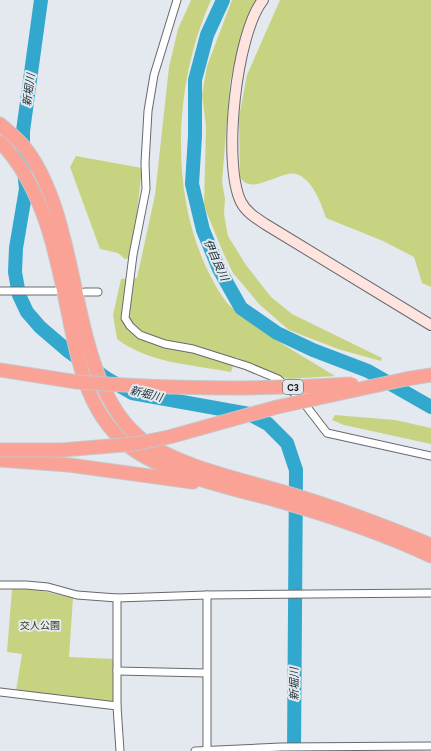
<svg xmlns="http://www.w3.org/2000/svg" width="431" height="751" viewBox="0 0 431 751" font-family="Figtree,'Noto Sans JP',sans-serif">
<rect width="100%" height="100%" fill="#e3e9ee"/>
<g fill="#c8d382">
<path d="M191,0h20c-36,80 -42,187 -5,267 7,14 13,27 24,39 5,5 13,10 19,15 27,20 57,37 86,55l-47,3 -40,-16 -12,-6 -5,15c-37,-7 -83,-9 -114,-33l-4,-24 8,-36 16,-1 18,-83 14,-128 9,-38z"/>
<path d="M232,0h26l-6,9 -13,36 -9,37 -8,100 3,17 -1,15 4,22 18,29 25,32 21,17 90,44 -1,3 -43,-12 -49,-19 -29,-25 -27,-32 -11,-23 -18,-44 2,-80 -4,-31 5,-29z"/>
<path d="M280,0h151v287l-9,-4 -8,-26 -31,-16 -57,-23c-4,-13 -14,-40 -30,-44 -15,-4 -45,23 -56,3l-1,-60 8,-42z"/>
<path d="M76,156l66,12 -10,90 -7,1 -7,-6 -18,-4 -30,-82z"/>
<path d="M335,415l60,5 36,8v16l-87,-19 -12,-5z"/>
<path d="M12,589h21l40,9 -4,59 45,2 -1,44 -97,-12 6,-37 -15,-2z"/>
</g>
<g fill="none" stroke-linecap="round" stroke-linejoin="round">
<g stroke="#32a8ce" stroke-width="14">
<path d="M41,0l-18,131v29l3,29 -10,59 -1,24 4,23 8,17 13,15 28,24 38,27 26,15 117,21 19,10 19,19 9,27 -2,281"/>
<path d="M223,0l-16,35 -12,45v56l-3,48 11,46 16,39 22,39 36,25 36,17 55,21 63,36"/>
</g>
<g stroke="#666a6f" stroke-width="9">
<g id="street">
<path d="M177,0l-23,75 -6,36 -3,52 1,26 -13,66 -8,63 5,8 10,9 25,9 28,5 54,17 31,13 22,19 27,35 104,23"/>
<path d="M0,291h55"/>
<path d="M85,292h13"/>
<path d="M0,585h26l22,2 29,8 40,3 90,-3 224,-2"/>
<path d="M207,595v156"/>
<path d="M117,598v108l3,45"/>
<path d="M117,671l89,2"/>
<path d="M0,692l117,14"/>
<path d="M195,751l86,-4 150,-1"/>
</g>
</g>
<g stroke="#666a6f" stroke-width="12">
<path id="secondary" d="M263,0c-27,33 -41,164 -22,202 5,10 15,16 24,22l166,101"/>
</g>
<g stroke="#c6c6c7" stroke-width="15">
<g id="highway">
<path d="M0,124c9,8 19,16 26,25 60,79 40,234 118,292 38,27 101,39 146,53 48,14 95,32 141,51"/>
<path d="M0,142c45,45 58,120 70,180 10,47 19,93 60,125 35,27 105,42 149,54 52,15 103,32 152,55"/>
<path d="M0,370l77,12"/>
<path d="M406,379l25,-4"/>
<path d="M0,460l69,5 124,17"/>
</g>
</g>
<use href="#street" stroke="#fff" stroke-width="7"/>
<use href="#secondary" stroke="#fee3df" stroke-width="10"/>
<use href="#highway" stroke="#faa295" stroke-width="13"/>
<g stroke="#c6c6c7" stroke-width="15" stroke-linecap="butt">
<g id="highway-bridge">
<path d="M77,382c92,7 183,8 275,2"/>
<path d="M0,450h62l72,-6 35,-7 108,-30 129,-28"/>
</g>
</g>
<use href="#highway-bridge" stroke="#faa295" stroke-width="13"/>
</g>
<g text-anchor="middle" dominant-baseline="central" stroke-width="4" stroke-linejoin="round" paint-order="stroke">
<rect fill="#e3e9ee" stroke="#505356" stroke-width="1" x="283" y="380" width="20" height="14" rx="3"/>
<g font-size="9" font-weight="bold" fill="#111315">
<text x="293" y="387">C3</text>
</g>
<g font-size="10" fill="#353a14" stroke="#e3e9ee">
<text x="40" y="625">交人公園</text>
</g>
<g font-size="11" font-style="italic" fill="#1b2e36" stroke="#e3e9ee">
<text transform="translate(29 90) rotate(-82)">新堀川</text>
<text transform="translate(216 260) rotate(66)">伊自良川</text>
<text transform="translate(146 394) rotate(14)">新堀川</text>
<text transform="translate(294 684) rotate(-90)">新堀川</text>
</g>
</g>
</svg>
